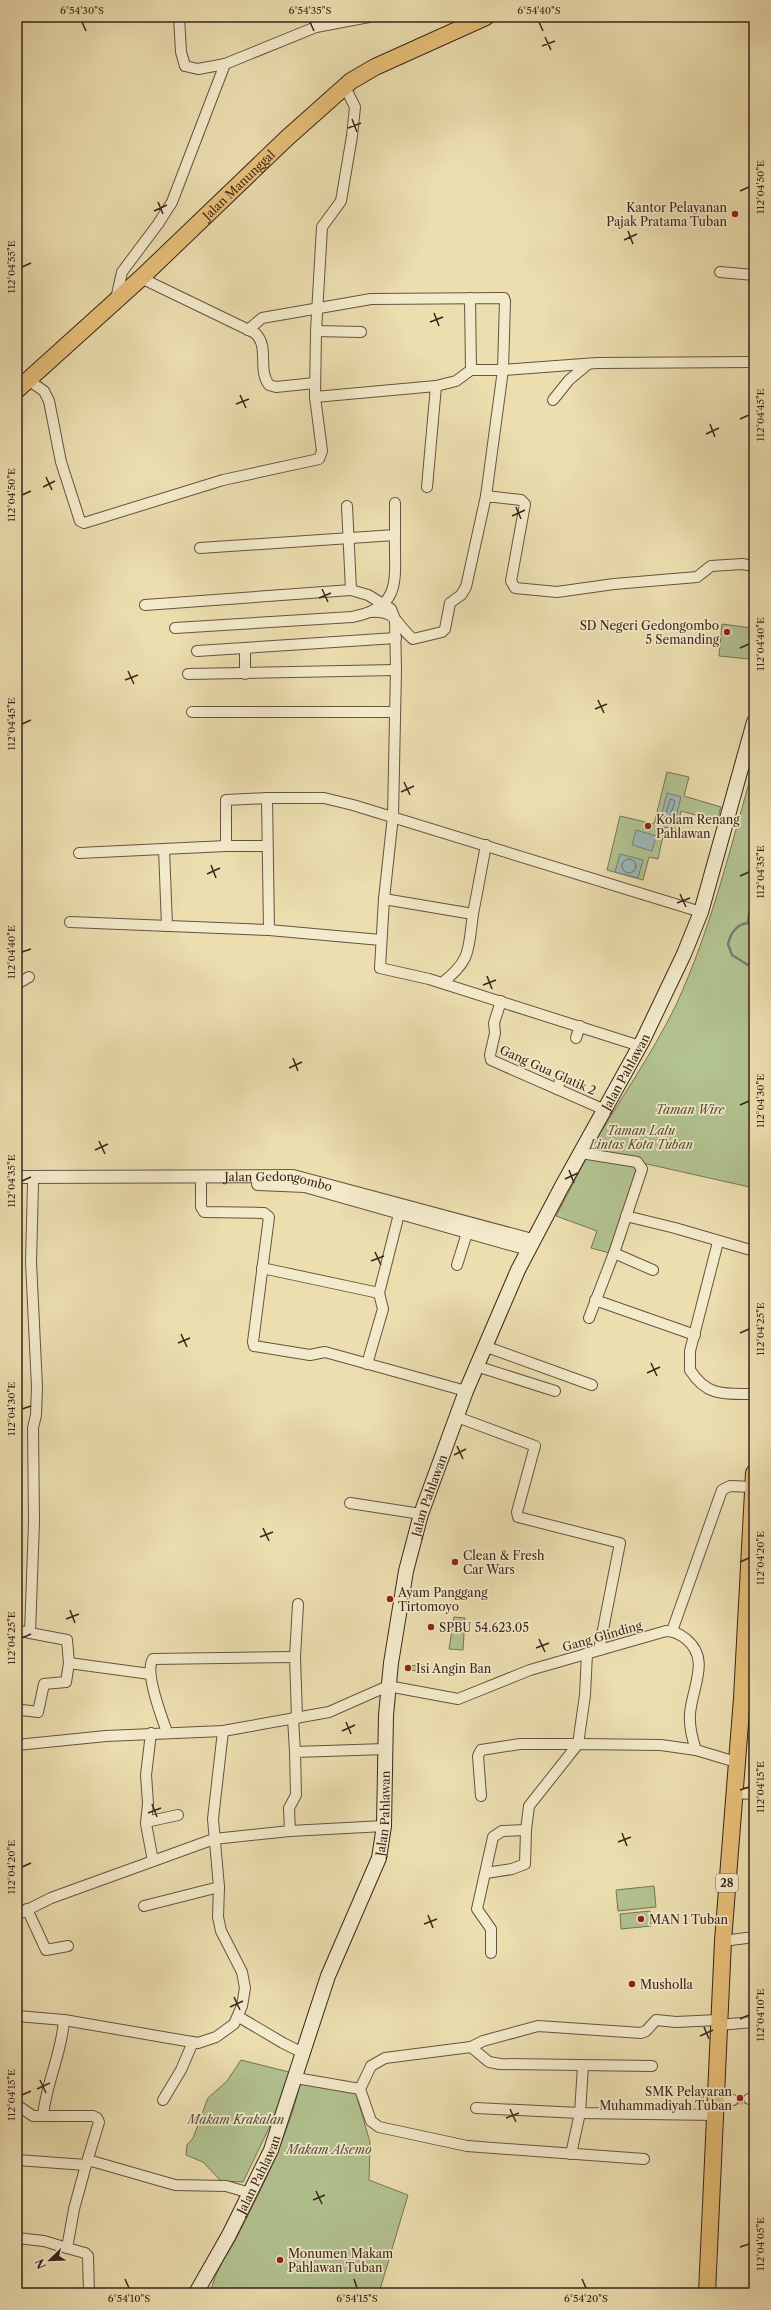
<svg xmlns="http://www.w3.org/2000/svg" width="771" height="2310" viewBox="0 0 771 2310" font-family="'Libre Caslon Text',serif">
<rect width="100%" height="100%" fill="#ecdeaf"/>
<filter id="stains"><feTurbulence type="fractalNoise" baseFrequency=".005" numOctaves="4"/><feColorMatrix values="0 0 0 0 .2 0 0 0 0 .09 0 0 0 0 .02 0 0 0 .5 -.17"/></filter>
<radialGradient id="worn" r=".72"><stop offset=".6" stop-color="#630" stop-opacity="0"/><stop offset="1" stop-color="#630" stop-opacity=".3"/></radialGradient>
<g fill="#b2c290" stroke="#767456">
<path d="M722,624l30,4 -3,31 -30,-3z"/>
<path d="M754,765v423l-165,-37c29,-48 62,-95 87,-146 35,-76 55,-159 78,-240z"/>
<path d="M667,772l22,5 -5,19 37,11 -4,14 -36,-10 -4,19 -12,-3 -7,32 -9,-2 -6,23 -36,-10 13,-54 34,8z"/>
<path d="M587,1157l52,9 -26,88 -22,-6 6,-17 -41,-15z"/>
<path d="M454,1617l11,1 -2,32 -14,-1z"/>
<path d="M418,1664l7,1 1,8 -15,-3 1,-4z"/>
<path d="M654,1886l2,21 -38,4 -2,-21z"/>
<path d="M650,1911l1,15 -30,3 -1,-15z"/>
<path d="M241,2060l48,12 -17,50 -29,60 -22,-1 -18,-19 -17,-7 1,-10 6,-7 15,-40 19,-17z"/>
<path d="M300,2084l55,7 15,51 -1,38 39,15 -29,98h-168c2,-21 19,-41 28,-60 24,-47 49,-97 61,-149z"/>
</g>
<g fill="#9db9b6" stroke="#757e78">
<path d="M667,793l14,4 -7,28 -14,-4z"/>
<path d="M636,830l20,6 -4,15 -20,-6z"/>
<path d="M620,854l23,6 -5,18 -23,-6z"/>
</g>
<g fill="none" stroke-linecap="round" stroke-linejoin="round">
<g stroke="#6c6f68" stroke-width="1">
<path d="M671,799l4,2 -6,18 -4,-2z"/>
<circle cx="629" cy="866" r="7"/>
</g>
<g stroke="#757e78" stroke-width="2.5">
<path d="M748,922l6,-42"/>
<path d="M754,924c-14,-4 -23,7 -26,20l4,11 16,10 5,-3 1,-13"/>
</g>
<path stroke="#c8b991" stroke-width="10" stroke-dasharray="10 5" stroke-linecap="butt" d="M733,2100l16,-1"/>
<g stroke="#665340" stroke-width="12">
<g id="minor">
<path d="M179,17l2,35 4,14 13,3 27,-5"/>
<path d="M316,27l1,-10"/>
<path d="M720,272l34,3"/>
<path d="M141,278l114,55c15,14 2,36 14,52l7,2 39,-4"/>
<path d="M470,298l1,72"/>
<path d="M116,299l6,-27 36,-48 14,-22 53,-138 91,-37 53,-10"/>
<path d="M248,330l14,-12 109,-19 133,-1 1,3 -2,69 -17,126"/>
<path d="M316,331l45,1"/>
<path d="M28,380l16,11 5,10 12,61 19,59 4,2 139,-43 96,-21 3,-8 -7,-54 121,-11 20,-5 15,-11h32l94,-7 157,-1"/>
<path d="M315,397l1,-66 6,-104 19,-26 11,-65 3,-29 -10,-20"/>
<path d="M553,400l16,-20 18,-15"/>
<path d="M427,487l9,-101"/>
<path d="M200,548l195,-13v-32"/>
<path d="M351,590l17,5 23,14 4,10 1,51 -3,146 -9,83 -4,69 49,11 211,67"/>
<path d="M145,605l206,-15 -4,-84"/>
<path d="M371,612c26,-2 25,13 42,27l29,-7 3,-3 5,-26 11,-8 5,-8 20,-91 35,4 4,4 -14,77 4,7 42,4 57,-8 83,-7 14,-11 31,-2 12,2"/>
<path d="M175,628l177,-11c52,-10 42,-39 43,-82"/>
<path d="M245,649v25"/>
<path d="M197,651l199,-13"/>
<path d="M188,674l208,-4"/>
<path d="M192,712h202"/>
<path d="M226,846v-46l41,-2"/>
<path d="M164,849l3,77"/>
<path d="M79,853l147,-7h41"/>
<path d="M384,899l89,15 13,-69"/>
<path d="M70,922l199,8 112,10"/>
<path d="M269,930l-2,-132h57l29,7 348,107"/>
<path d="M442,983c30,-23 26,-34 31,-69"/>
<path d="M17,984l12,-7"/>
<path d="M501,1001l-7,22 1,10 -5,22 1,5 114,50"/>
<path d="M576,1038l4,-12"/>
<path d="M557,1089l4,-11"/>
<path d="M581,1153l56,9 5,7 -28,84 -25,65"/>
<path d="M33,1184l-2,78 6,125 -1,28 -3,13 1,94 -4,111 37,7 2,23"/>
<path d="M201,1184v23l3,5 60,1 5,4 -16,125 1,4 56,9 15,-3 141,39"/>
<path d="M626,1216l49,12 79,23"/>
<path d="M718,1242l-28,109v19c17,27 35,24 64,24"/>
<path d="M614,1253l39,17"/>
<path d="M457,1265l10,-32"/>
<path d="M262,1268l117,25"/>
<path d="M595,1300l100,35"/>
<path d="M484,1346l108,39"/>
<path d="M367,1364l16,-55 -4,-16 20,-79"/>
<path d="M476,1366l79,25"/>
<path d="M457,1417l78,29 -18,66 1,5 102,26 -21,107"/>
<path d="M350,1503l71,11"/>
<path d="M17,1630l13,3"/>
<path d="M672,1631l50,-141 8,-4 23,1"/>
<path d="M742,1698l12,1"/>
<path d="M17,1712l5,-2 16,2 6,-28 22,-2 3,-19 81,11"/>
<path d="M293,1718l2,34"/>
<path d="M297,1718l-2,-61 3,-53"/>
<path d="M167,1732c-5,-14 -23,-61 -14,-73l142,-2"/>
<path d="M151,1733l-5,42 2,28 -2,21 7,37"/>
<path d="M17,1745l89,-9 117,-5 106,-19 59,-26 70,13 72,-29 136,-39c8,0 14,3 20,8 25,20 6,48 4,75 -1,12 2,24 6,36"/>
<path d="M734,1793l20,1"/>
<path d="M481,1796l-3,-40 3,-6 39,-6h58l7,-49 2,-42"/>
<path d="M146,1822l32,-7"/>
<path d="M290,1831l-1,-23 7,-13 -1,-43 90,-3"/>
<path d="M486,1873l26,-4 13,-5 1,-34"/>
<path d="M144,1906l75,-19"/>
<path d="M27,1909l19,41 22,-4"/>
<path d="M17,1915l34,-17 163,-59 76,-8 94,-5"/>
<path d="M723,1941l31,-4"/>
<path d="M491,1953v-24l-14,-20 16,-72 9,-6 24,-1 3,-24 49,-62 83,1 35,5 40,12"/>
<path d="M17,2016l47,4 134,23 18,-6 18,-13 8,-18 3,-18 -3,-16 -21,-41 -3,-14 1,-30 -6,-68 10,-88"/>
<path d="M239,2017l44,26 20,10"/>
<path d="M718,2025l36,-3"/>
<path d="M471,2047l12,-6 55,-15 103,7 5,-2 10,-11 20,2 42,-2"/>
<path d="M296,2078l64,11"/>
<path d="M749,2099h5"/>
<path d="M163,2100l18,-30 12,-28"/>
<path d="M716,2101l17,-1"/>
<path d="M17,2105l16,11h60l4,2 2,4 -13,43"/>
<path d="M476,2108l104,5 135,2"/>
<path d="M43,2116c3,-33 19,-63 21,-96"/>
<path d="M571,2154l9,-41 3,-47"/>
<path d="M644,2159l-177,-13 -88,-19 -8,-6 -11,-32 11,-23 14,-8 86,-11 18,15 11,2 152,2"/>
<path d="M17,2160l69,5 -12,44 -7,39 18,5 3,3 1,37"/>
<path d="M88,2160l87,25 51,1 24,7"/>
<path d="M17,2238l27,3 23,7"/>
</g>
</g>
<g stroke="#665340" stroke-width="14">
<g id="tertiary">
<path id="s1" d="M17,1177l276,-1 239,64"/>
<path d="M258,1184l47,2 223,63"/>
</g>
</g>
<g stroke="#3a251b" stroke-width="16">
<g id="secondary">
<path id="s2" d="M196,2293l33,-58 42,-85 57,-174 51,-118 5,-32 2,-111 5,-52 15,-92 15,-57 45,-123 52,-121 43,-82 82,-148 41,-86 17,-42 53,-190"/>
</g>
</g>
<g stroke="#3a251b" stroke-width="18">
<g id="trunk">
<path id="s3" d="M17,390l124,-112 146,-140 64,-57 24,-14 111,-50"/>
<path d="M707,2293l16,-352 19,-243 12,-225"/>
</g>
</g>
<use href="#minor" stroke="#f3eacb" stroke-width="10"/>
<use href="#tertiary" stroke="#f3eacb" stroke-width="12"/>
<use href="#secondary" stroke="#f3eacb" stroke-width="14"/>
<use href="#trunk" stroke="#e6bf78" stroke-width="16"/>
</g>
<path fill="none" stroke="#3a251b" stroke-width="1.5" d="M82,22l4,9M310,22l4,9M539,22l4,9M545,37l6,13M542,46l13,-5M352,119l5,13M348,128l13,-5M740,191l9,-4M158,202l5,12M154,211l13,-6M628,231l5,13M624,240l13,-6M22,267l9,-4M434,313l5,13M430,322l13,-5M240,395l6,13M236,404l13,-5M740,419l9,-4M710,424l5,13M706,434l13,-6M46,477l6,13M43,487l12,-6M22,495l9,-4M516,507l5,12M512,516l13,-6M322,589l6,13M319,598l12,-5M740,648l9,-4M128,671l6,13M125,680l13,-5M598,700l6,13M595,709l12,-5M22,724l9,-4M404,782l6,13M401,792l13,-6M211,865l5,13M207,874l13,-6M740,876l9,-4M680,894l6,13M677,903l13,-5M22,952l9,-3M487,976l5,13M483,985l13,-5M293,1058l5,13M289,1068l13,-6M740,1105l9,-4M99,1141l6,13M95,1150l13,-6M569,1170l5,13M565,1179l13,-6M22,1181l9,-4M375,1252l6,13M371,1261l13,-5M740,1333l9,-4M181,1334l6,13M178,1343l12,-5M651,1363l6,13M647,1373l13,-6M22,1409l9,-3M457,1446l6,13M454,1455l12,-6M263,1528l6,13M260,1537l13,-5M740,1562l9,-4M70,1610l5,13M66,1619l13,-5M22,1638l9,-4M539,1639l6,13M536,1648l13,-5M346,1722l5,12M342,1731l13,-6M740,1790l9,-3M152,1804l5,13M148,1813l13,-5M622,1833l5,13M618,1842l13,-5M22,1867l9,-4M428,1915l5,13M424,1924l13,-5M234,1997l6,13M230,2007l13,-6M740,2019l9,-4M704,2027l5,12M700,2036l13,-6M40,2080l6,13M37,2089l13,-6M22,2095l9,-4M510,2109l6,13M506,2118l13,-5M316,2191l6,13M313,2200l12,-5M740,2247l9,-3M125,2279l4,9M354,2279l3,9M582,2279l4,9"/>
<g fill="#8f2418" stroke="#f3eacb" stroke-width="1.5">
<circle cx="735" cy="214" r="4"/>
<circle cx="727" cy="632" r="4"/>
<circle cx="648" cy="826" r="4"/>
<circle cx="455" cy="1562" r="4"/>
<circle cx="390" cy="1599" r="4"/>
<circle cx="431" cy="1627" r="4"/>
<circle cx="408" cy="1668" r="4"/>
<circle cx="641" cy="1919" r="4"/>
<circle cx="632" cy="1984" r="4"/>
<circle cx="740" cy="2098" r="4"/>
<circle cx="280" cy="2260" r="4"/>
</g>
<g text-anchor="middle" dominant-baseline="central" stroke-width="3.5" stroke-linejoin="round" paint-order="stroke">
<rect fill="#f3eacb" stroke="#726050" stroke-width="1" x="716" y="1874" width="22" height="18" rx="3"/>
<g font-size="11" font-weight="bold" fill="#3a251b">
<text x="727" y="1883">28</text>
</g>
<g font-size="12" fill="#3a251b" stroke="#f3eacb">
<text stroke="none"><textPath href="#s3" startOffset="302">Jalan Manunggal</textPath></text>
<text transform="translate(548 1070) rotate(24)">Gang Gua Glatik 2</text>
<text stroke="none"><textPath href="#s2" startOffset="1309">Jalan Pahlawan</textPath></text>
<text stroke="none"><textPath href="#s1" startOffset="262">Jalan Gedongombo</textPath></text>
<text stroke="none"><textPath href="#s2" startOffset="841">Jalan Pahlawan</textPath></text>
<text transform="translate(602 1636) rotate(-16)">Gang Glinding</text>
<text stroke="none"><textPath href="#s2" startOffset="518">Jalan Pahlawan</textPath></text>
<text stroke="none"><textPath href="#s2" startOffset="134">Jalan Pahlawan</textPath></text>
</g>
<g font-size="12" fill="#3a251b" stroke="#f3eacb" text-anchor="start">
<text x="727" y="207" text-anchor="end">Kantor Pelayanan<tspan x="727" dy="14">Pajak Pratama Tuban</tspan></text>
<text x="719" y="625" text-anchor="end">SD Negeri Gedongombo<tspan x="719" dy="14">5 Semanding</tspan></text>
<text x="656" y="819">Kolam Renang<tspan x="656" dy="14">Pahlawan</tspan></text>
<text x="463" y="1555">Clean &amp; Fresh<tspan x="463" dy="14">Car Wars</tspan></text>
<text x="398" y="1592">Ayam Panggang<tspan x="398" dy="14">Tirtomoyo</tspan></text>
<text x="439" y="1627">SPBU 54.623.05</text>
<text x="416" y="1668">Isi Angin Ban</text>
<text x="649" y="1919">MAN 1 Tuban</text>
<text x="640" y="1984">Musholla</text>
<text x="732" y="2091" text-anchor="end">SMK Pelayaran<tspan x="732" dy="14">Muhammadiyah Tuban</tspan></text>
<text x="288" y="2253">Monumen Makam<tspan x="288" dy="14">Pahlawan Tuban</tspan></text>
</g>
<g font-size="12" font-style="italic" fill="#584c38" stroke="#f3eacb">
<text x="690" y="1109">Taman Wire</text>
<text x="641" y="1130">Taman Lalu<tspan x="641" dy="14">Lintas Kota Tuban</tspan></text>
<text x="236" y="2119">Makam Krakalan</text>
<text x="329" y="2149">Makam Alsemo</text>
</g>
</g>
<rect width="771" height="2310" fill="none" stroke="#ecdeaf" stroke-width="44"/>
<g transform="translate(50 2260) rotate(247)" stroke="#f3eacb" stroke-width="3" paint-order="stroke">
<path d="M0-3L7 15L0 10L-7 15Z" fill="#3a251b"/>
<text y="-6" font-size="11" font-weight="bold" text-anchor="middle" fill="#3a251b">N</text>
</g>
<rect x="22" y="22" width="727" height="2266" fill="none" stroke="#3a251b" stroke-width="1.5"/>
<g font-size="10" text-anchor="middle" fill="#3a251b">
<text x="82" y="14">6°54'30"S</text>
<text x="310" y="14">6°54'35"S</text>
<text x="539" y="14">6°54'40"S</text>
<text transform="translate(760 187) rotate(-90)" y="4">112°04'50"E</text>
<text transform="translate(11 267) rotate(-90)" y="4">112°04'55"E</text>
<text transform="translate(760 415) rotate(-90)" y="4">112°04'45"E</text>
<text transform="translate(11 495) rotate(-90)" y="4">112°04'50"E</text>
<text transform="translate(760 644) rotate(-90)" y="4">112°04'40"E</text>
<text transform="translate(11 724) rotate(-90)" y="4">112°04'45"E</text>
<text transform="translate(760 872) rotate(-90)" y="4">112°04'35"E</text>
<text transform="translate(11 952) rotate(-90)" y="4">112°04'40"E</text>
<text transform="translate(760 1101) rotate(-90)" y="4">112°04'30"E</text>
<text transform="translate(11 1181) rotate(-90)" y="4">112°04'35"E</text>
<text transform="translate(760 1329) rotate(-90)" y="4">112°04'25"E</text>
<text transform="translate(11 1409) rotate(-90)" y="4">112°04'30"E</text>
<text transform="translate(760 1558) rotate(-90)" y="4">112°04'20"E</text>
<text transform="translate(11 1638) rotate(-90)" y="4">112°04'25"E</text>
<text transform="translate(760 1787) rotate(-90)" y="4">112°04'15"E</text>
<text transform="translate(11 1867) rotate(-90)" y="4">112°04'20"E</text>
<text transform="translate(760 2015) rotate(-90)" y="4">112°04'10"E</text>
<text transform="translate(11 2095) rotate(-90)" y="4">112°04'15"E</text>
<text transform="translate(760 2244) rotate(-90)" y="4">112°04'05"E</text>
<text x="129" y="2302">6°54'10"S</text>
<text x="357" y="2302">6°54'15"S</text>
<text x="586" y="2302">6°54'20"S</text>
</g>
<rect width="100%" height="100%" filter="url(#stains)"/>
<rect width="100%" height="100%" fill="url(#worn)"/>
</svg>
